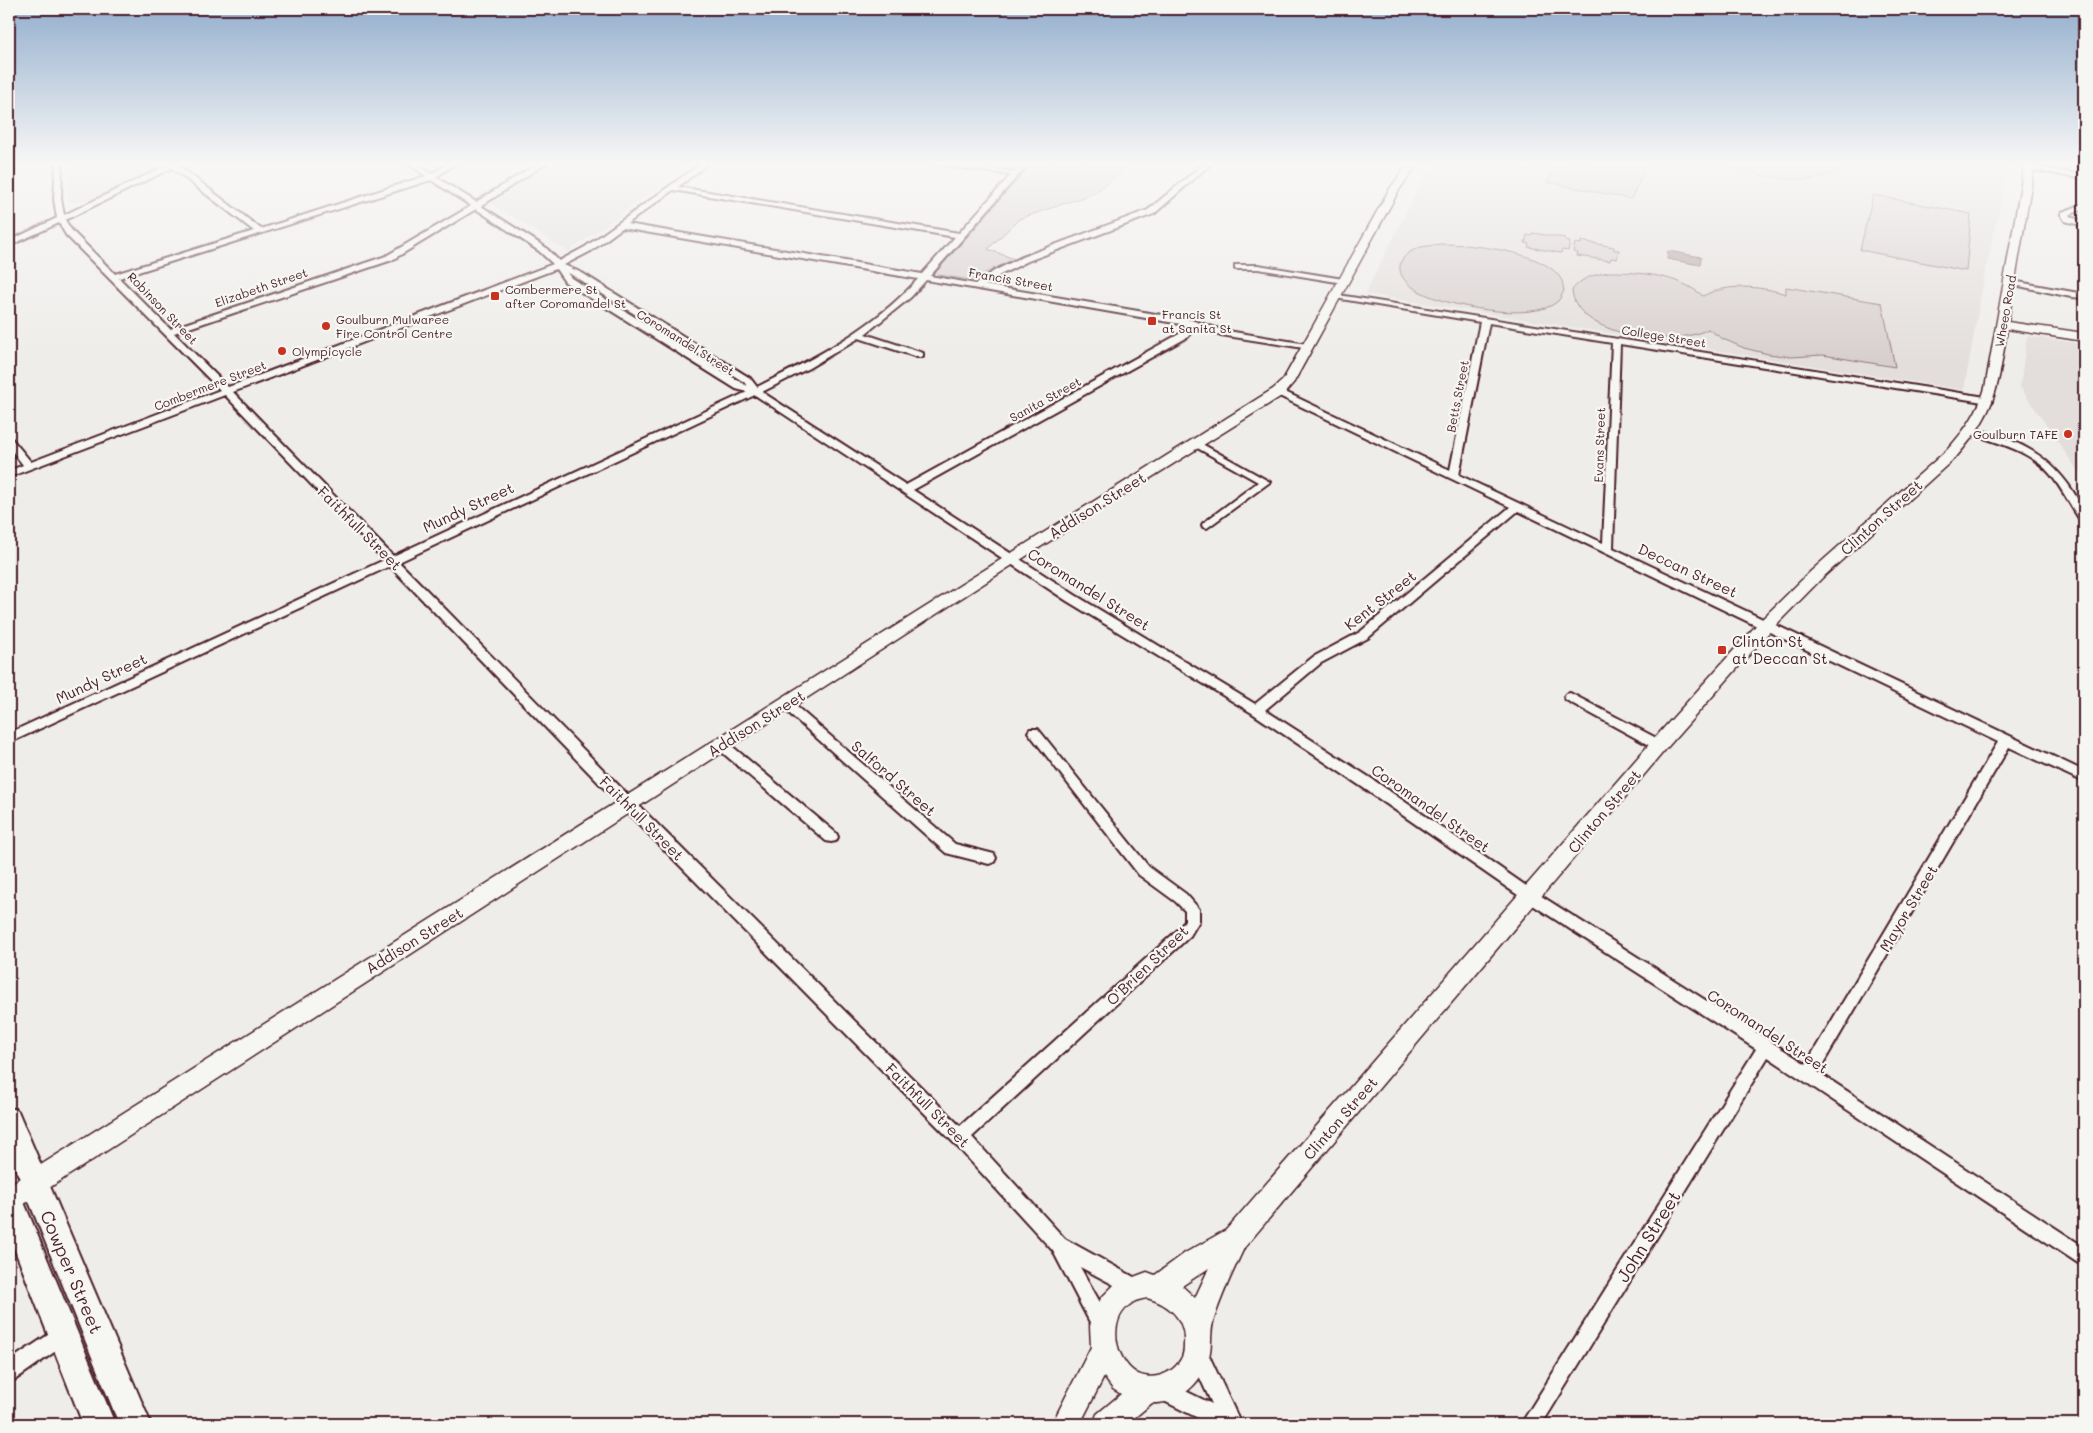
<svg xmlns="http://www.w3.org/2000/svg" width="2093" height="1433" viewBox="0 0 2093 1433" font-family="Mali,sans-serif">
<rect width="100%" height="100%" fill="#efedea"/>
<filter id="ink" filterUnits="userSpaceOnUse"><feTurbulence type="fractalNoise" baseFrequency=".02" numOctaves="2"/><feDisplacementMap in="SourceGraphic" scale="10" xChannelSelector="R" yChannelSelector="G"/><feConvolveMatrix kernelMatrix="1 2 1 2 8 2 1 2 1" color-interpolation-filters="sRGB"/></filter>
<g filter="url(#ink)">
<g fill="#e3dedc">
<path d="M68,162h101l-77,37 -15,3h-7l-2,-2z"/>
<path d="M556,162h137l-125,90 -77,-49z"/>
<path d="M1436,162h574l-26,116 -20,112 -599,-96 48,-95 15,-27z"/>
<path d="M2027,336l57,8v136l-64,-93z"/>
</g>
<g fill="#d7cfce" stroke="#90777c">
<path d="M1033,162h101l-39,31 -76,26 -31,30 26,10 -43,21 -33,-5 -2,-3 3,-3z"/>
<path d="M1559,162h89l-17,37 -84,-17z"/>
<path d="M1719,162h127c-18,32 -100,12 -127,0z"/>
<path d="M1873,195l98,19 -5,57 -106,-21z"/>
<path d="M1533,233l32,5v3l5,1 -2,9 -6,-1 -1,3 -33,-6 1,-3 -4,-1 2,-8 5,1z"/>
<path d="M1581,241l33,6v3h5l-2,9 -6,-1 -1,3 -33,-5 1,-3 -5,-1 2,-9 6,1z"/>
<path d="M1440,244c30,0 105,7 121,35 2,3 2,8 3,12 -2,2 -3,7 -6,10 -24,23 -115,5 -141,-11 -24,-14 -23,-34 4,-43 6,-1 13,-2 19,-3z"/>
<path d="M1609,272c32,0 69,3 94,24 24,-13 57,-10 83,-2v-7l96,16 13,64 -72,-12 -31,2 -24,-3 -24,-6 -21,-9 -15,-10c-33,19 -133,8 -136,-39 10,-13 22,-15 37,-18z"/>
</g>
<path fill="#b4a4a5" stroke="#8a6f74" d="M1668,251l33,6 -1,8 -33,-6z"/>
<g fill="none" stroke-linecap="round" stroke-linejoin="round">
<g stroke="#4a1f2b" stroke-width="4">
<g id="street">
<path d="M56,162h6l-1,37 3,16 110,-53h8l-4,3 83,64 165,-53 -20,-14h8l18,12 18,-12h8l-22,15 40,25 64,-40h8l-67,44 64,41 14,14 26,-14 118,-85h7l-32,25 281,46 52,-58 -76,-11 -3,-2h17l66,10 8,-10h7l-100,114 46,8 18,-13 28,-14 126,-47 58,-48h7l-59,52 -126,47 -28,14 -15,10 206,35 31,10 85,14 4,3 -1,2 -89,-14 -27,-8 -6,10 -275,153 162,105 180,109 58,-47 47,-25 150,-125 -235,-113v-4h6l169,80 30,-148 -145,-24h-3v-4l660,104v4l-3,1 -369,-59 -7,204 471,223v11l-75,-35 -191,325 266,175v19l-6,-3 -310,-206 -226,367h-21l235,-375 -231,-149 -163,-113 -110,-74 -185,-112 -312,-206 -356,167 234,238 327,326 220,-198 5,-8v-9l-9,-9 -37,-27 -111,-143 2,-3h8l111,138 37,27 13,15v12l-9,15 -218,201 93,102 76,42 3,6 -3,6 -6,3 -55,-29 30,53 2,7 -2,7 -7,2 -7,-2 -43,-83 -99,-108 -331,-335 -233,-242 -381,177v-10l375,-173 -159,-165 -216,82v-6l14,-6 -14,-18v-9l3,1 19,23 189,-72 -154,-155 -7,-12 -50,23v-5l48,-23 -3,-19zM172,168l82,63 -139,43 -43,-43 -7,-11zM431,180l40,26 -85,50 -216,73 -51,-51zM673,190l282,47 -33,37 -295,-50zM476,209l63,42 14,13 -325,123 -54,-54 218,-73zM622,228l296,51c-44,49 -103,79 -161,108l-7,-9 -168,-105 -18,-8 27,-14zM556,269l9,13 171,107 11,3 -354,164 -160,-164zM567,272l177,110 3,4 -176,-108zM926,280l260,45 -5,8 -275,152 -144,-93 47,-24 50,-30 58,19h6v-4l-58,-19 46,-37zM1489,323l123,20 -9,200 -144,-68zM1518,511l480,231 -192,322 -271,-172 -163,-113 -107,-69 56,-47 47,-25z"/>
<path d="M2030,166l54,9v4l-56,-10v-2z"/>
<path d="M2084,204v5l-15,6 2,2 13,5v4l-19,-5 -4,-7 1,-2z"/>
<path d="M1235,265h23l85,14 4,2 -4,2 -85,-14h-23z"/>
<path d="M2007,280l77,14v4l-13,-1 -61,-13h-3z"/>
<path d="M1972,428c42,11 75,24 100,62 7,11 12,18 12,31l-4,-1c-10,-15 -18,-31 -29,-45 -21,-25 -54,-32 -82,-42v-4z"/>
<path d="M1195,440l75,42 -63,46 -4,-1 -1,-2 1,-2 55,-41 -66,-37v-4z"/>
<path d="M1570,693l94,49 1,3 -1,3h-10l-88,-48 -2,-3 2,-3z"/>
<path d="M786,700l4,1 165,143 39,10 2,4 -2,4 -5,2 -43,-11 -164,-146 -2,-3 2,-3z"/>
<path d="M722,740l5,2 109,91 2,4 -2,4 -5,1 -5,-1 -109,-93 -1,-3 1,-3z"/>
<path d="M63,1325l7,2 2,7 -2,7 -54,38 -7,2v-20z"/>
<path d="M1198,1345l7,2 36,77h-31l-54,-27 -3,-7 3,-7 7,-3 49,24 -23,-50 2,-7z"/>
</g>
</g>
<g stroke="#4a1f2b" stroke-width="3">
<g id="secondary">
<path d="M1409,162h10l-20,28 -105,192 -11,13 -249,156 -1016,657 -9,3v-26l1015,-640 249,-156 10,-9 106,-190z"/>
<path d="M2025,162h10l-27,160 76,11v8l-77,-12c-9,58 -10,81 -50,127l-136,123 -49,50 -107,121 -421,498c-11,23 -22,46 -30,71 -4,11 -2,21 -4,33 -4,28 -30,53 -58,51l-25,21h-34l4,-10 24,-20 -8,-5 -9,-12 -24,47h-28l39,-77 -1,-21 11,-28 14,-14 32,-12 8,3 30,-22 41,-23 427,-490 107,-119 51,-50 136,-121c17,-19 31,-37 38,-62zM1209,1268l-14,30 -13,-12zM1147,1298c22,6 39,21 37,46 0,5 0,10 -3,15 -9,17 -34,24 -49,11 -19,-17 -23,-52 0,-67 4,-3 11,-4 15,-5z"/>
</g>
</g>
<g stroke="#4a1f2b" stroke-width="4">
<g id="primary">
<path d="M9,1107l9,4 133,313h-32l-110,-272z"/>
<path d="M9,1186l10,4 96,234h-32l-74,-189z"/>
</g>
</g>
<use href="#street" fill="#f6f6f2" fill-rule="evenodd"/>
<use href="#secondary" fill="#f6f6f2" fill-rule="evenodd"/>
<use href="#primary" fill="#f6f6f2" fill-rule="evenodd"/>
</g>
</g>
<linearGradient id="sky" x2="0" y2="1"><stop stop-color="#93aecd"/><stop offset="0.45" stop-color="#f8f7f6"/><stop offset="1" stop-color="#f8f7f6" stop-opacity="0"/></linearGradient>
<rect width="2093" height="363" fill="url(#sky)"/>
<g fill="#c8321e" stroke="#f6f6f2" stroke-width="2">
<rect x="490" y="291" width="10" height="10" rx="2.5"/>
<rect x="1147" y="316" width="10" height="10" rx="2.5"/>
<circle cx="326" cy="326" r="5"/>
<circle cx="282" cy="351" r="5"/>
<circle cx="2068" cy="434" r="5"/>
<rect x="1717" y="645" width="10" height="10" rx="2.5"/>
</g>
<g text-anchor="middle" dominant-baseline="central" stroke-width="4.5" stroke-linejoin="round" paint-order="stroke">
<g font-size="12" fill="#4a1f2b" stroke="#f6f6f2">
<text transform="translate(1011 279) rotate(10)">Francis Street</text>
<text transform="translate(261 287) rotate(-19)">Elizabeth Street</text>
<text transform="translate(163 308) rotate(46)">Robinson Street</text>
<text transform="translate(2005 311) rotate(-80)">Wheeo Road</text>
<text transform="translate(1664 336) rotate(9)">College Street</text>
<text transform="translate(686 342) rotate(32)">Coromandel Street</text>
<text transform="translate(210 385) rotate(-21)">Combermere Street</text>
<text transform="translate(1457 396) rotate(-79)">Betts Street</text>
<text transform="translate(1045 399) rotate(-29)">Sanita Street</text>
<text transform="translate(1599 445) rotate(-88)">Evans Street</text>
</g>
<g font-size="12" fill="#4a1f2b" stroke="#f6f6f2" text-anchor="start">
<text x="505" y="289">Combermere St<tspan x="505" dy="14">after Coromandel St</tspan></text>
<text x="1162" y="314">Francis St<tspan x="1162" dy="14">at Sanita St</tspan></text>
<text x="336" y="319">Goulburn Mulwaree<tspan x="336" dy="14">Fire Control Centre</tspan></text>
<text x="292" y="351">Olympicycle</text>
<text x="2058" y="434" text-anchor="end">Goulburn TAFE</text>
</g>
<g font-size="15" fill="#4a1f2b" stroke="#f6f6f2">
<text transform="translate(1097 505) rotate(-32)">Addison Street</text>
<text transform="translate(468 507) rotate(-25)">Mundy Street</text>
<text transform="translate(1881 517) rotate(-42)">Clinton Street</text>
<text transform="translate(360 528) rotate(45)">Faithfull Street</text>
<text transform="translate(1688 570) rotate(25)">Deccan Street</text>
<text transform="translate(1089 589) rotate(32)">Coromandel Street</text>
<text transform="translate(1380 600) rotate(-38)">Kent Street</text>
<text transform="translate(101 678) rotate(-25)">Mundy Street</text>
<text transform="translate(756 723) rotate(-32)">Addison Street</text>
<text transform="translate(894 778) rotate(41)">Salford Street</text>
<text transform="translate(1431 808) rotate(35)">Coromandel Street</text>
<text transform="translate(1604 811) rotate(-50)">Clinton Street</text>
<text transform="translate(642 818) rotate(45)">Faithfull Street</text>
<text transform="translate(1908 908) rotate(-59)">Mayor Street</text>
<text transform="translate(414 940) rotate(-32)">Addison Street</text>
<text transform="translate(1147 965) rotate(-44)">O'Brien Street</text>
<text transform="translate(1768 1031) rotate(33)">Coromandel Street</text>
<text transform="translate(928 1105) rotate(45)">Faithfull Street</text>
<text transform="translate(1340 1118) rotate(-49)">Clinton Street</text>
</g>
<g font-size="15" fill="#4a1f2b" stroke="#f6f6f2" text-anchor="start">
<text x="1732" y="641">Clinton St<tspan x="1732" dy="17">at Deccan St</tspan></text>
</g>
<g font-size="18" fill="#4a1f2b" stroke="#f6f6f2">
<text transform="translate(1648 1236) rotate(-58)">John Street</text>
<text transform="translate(72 1272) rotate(67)">Cowper Street</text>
</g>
</g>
<rect width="2093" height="1433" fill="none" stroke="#f6f6f2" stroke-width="30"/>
<rect x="15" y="15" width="2063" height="1403" fill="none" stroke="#4a1f2b" stroke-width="2" filter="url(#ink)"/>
</svg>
